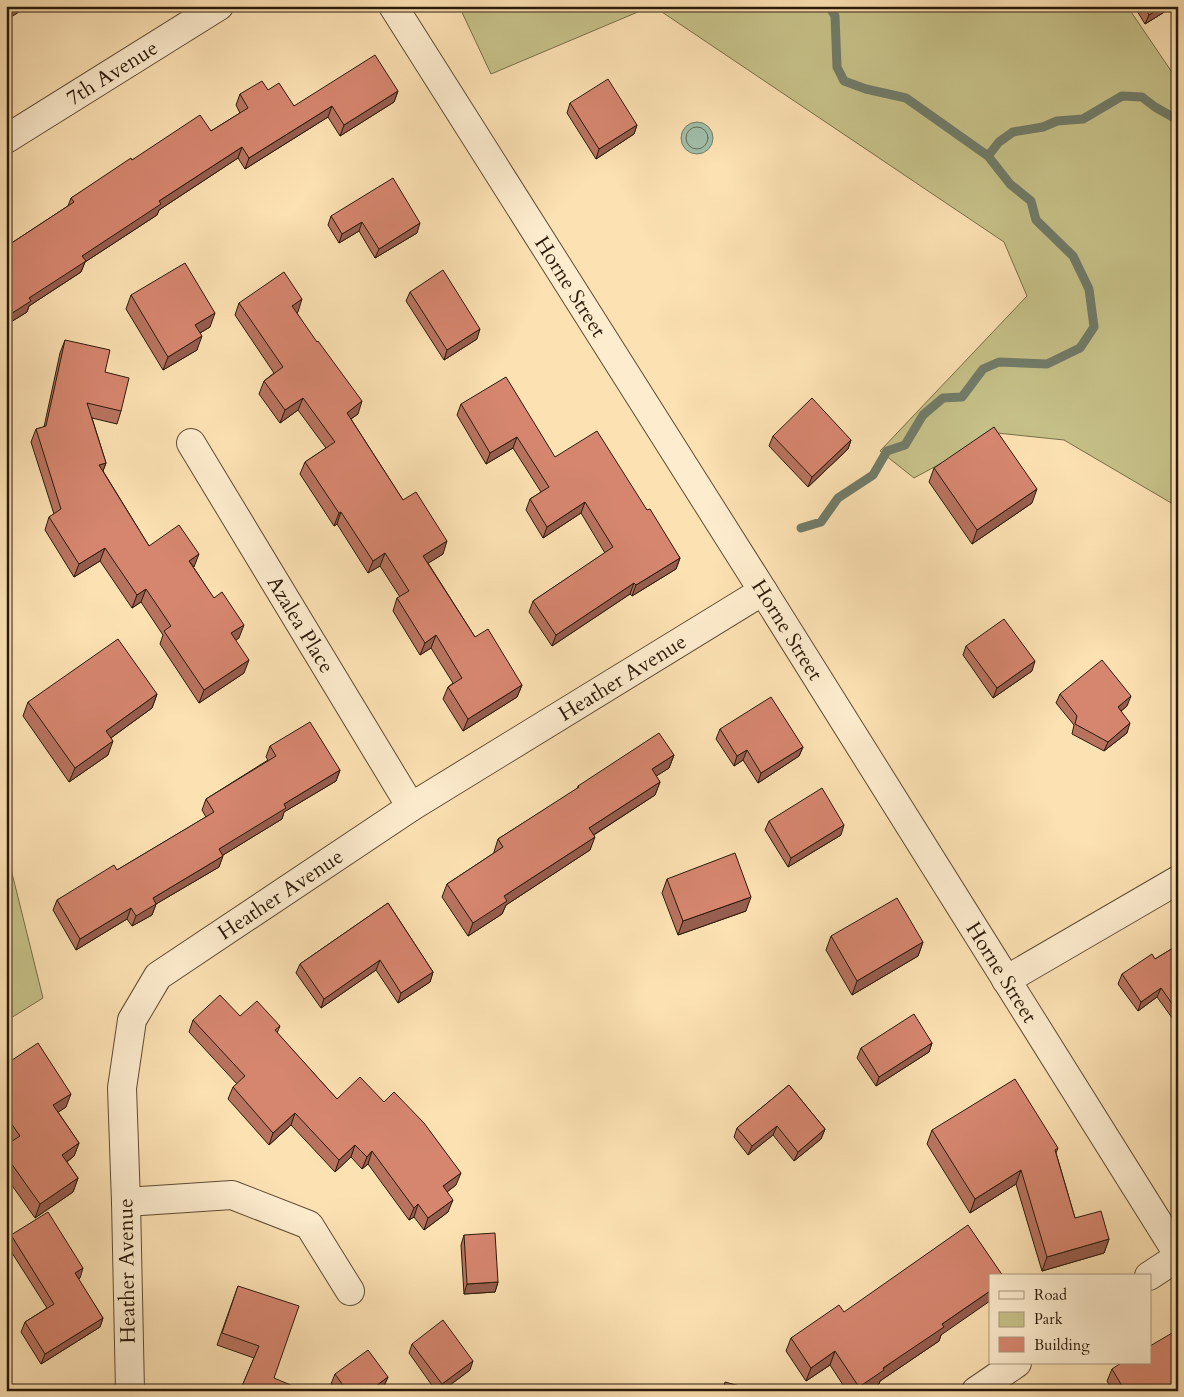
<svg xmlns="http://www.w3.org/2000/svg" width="1184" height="1397" viewBox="0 0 1184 1397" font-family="Cardo,serif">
<rect width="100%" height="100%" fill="#fce1b3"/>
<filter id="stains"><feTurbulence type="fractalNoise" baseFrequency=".004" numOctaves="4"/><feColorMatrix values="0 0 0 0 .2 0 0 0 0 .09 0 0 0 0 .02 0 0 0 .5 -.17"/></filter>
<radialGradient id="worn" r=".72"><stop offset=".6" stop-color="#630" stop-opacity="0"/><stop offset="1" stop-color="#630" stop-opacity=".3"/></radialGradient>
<g fill="#c6c188" stroke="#786e48">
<path d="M459,6h193l-161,68z"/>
<path d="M653,6h348l4,4 8,-4h114l51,75v426l-114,-67 -67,-7 -83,45 -34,-27 147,-155 -23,-54z"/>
<path d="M6,849l37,149 -37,23z"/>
</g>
<circle fill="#a0bea9" stroke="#717c69" cx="697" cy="138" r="16"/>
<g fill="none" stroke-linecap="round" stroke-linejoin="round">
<circle stroke="#666c58" stroke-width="1" cx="697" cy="138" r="11"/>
<g stroke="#717c69" stroke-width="9">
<path d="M829,6l6,10 2,51 7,14 22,8 40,9 82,58 11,-14 14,-10 30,-5 14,-6 26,-2 39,-23 20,1 13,10 23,13"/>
<path d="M801,528l20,-6 17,-24 35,-23 14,-24 18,-6 18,-30 20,-17 19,-1 21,-28 16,-7 48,2 33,-16 14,-21 -5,-38 -16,-33 -37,-36 -5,-19 -21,-17 -22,-28"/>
</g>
<g stroke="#5f4c33" stroke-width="30">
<g id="minor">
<path id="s1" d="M393,6l370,585 415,663"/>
<path id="s2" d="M6,139l213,-133"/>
<path id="s3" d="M191,443l220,364"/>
<path d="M1006,980l172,-100"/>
<path d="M126,1202l106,-7 77,30 41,66"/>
<path d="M1149,1276l29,-19"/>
<path id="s4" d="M130,1391l-4,-189 -4,-114 10,-68 26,-44 253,-169 352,-216"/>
<path d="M976,1391l41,-28"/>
</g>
</g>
<use href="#minor" stroke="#fdecce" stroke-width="28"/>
</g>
<g fill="#b8735f" stroke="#2b1a08">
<path d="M1134,6h40l-29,18z"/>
<path d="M268,90l26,16 104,-15 -4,11 -54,34 -12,-19 -83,52 -7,-11 -79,52 -2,5 -72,47 -4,10 -52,34 -2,6 -21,13 1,-79 61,-40 3,-8 61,-38 79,-29 29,-18 -4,-8 4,-11z"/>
<path d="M570,103l67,22 -3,9 -38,25 -29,-46z"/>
<path d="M331,216l86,17 -42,25 -16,-27 -20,12 -11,-18z"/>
<path d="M410,292l67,47 -33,21 -38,-59z"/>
<path d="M131,295l79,32 -10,6 -3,17 -34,20 -37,-61z"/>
<path d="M239,303l59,9 -1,1 61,101 -7,5 52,81 40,54 -15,9 47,74 47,48 -5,12 -54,34 -20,-32 5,-12 5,-4 -22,-35 -11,7 -27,-44 4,-13 3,-1 -20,-31 -12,7 -31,-49 -3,2 -34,-52 5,-12 21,-14 -28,-38 -18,13 -21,-29 5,-13 10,-8 -39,-58z"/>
<path d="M65,340l40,32 16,39 -4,13 -25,-6 14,45 -3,8 46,75 45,22 45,70 -4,2 9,33 -45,30 -39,-59 3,-9 -22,-33 -9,6 -32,-47 -26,16 -29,-47 4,-13 5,-3 -23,-72 5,-13 8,-2 16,-74z"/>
<path d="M461,404l186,106 33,48 -4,11 -44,27 -2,-2 -78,52 -23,-34 4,-11 72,-48 -24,-40 -38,25 -17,-28 4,-11 11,-7 -28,-44 -27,16 -29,-49z"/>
<path d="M773,436l78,4 -3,9 -40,38 -39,-41z"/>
<path d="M934,468l98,35 -60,41 -43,-62z"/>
<path d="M966,646l66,25 -39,27 -30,-43z"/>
<path d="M157,694l-5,14 -41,30 -3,17 -39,27 -46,-66 5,-14z"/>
<path d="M1060,694l67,12 -6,5 6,22 -23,18 -32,-17 2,-9 -18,-22z"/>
<path d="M720,729l83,18 -4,9 -41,27 -15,-23 -9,6 -18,-27z"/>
<path d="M270,746l70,24 -4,11 -52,31 -2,7 -59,36 -4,12 -63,37 -4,11 -20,11 -5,-7 -51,31 -23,-40 4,-10 60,-30 89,-53 -4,-7 4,-11 62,-39 -2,-3z"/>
<path d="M674,755l-5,13 -13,8 4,6 -5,13 -61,40 -4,15 -84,55 -4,9 -34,22 -26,-39 5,-13 47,-31v-1l4,-13 79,-50 1,-3z"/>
<path d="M769,821l72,14 -53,32 -23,-37z"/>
<path d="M667,879l79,32 -68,24 -16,-42z"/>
<path d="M388,903l45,69 -3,10 -32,21 -22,-33 -55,38 -25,-35 4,-9z"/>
<path d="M831,936l92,6 -5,14 -66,39 -26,-45z"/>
<path d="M1178,945v81l-21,-29 -19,14 -20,-27 4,-10 33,-15z"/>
<path d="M193,1020l87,6 -3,7 60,66 119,86 -9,7 1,20 -24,18 -10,-13 -5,3 -41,-56 -6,5 -11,-12 -16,15 -44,-47 -22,20 -41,-46 5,-12 4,-3 -48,-52z"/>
<path d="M932,1043l-3,9 -53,34 -19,-28 4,-10z"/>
<path d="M6,1064l60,43 -8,5 21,31 -5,13 -7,6 11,16 -5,14 -38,26 -29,-41v-32l4,-2 -4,-6z"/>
<path d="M789,1085l36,44 -4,10 -27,22 -21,-26 -25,20 -14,-18 3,-9z"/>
<path d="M932,1130l126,18 -2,5 19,65 34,21 -5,14 -62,18 -26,-87 -46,29 -43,-69z"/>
<path d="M11,1235l69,43 -2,1 25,39 -3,9 -59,37 -20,-32 4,-10 22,-14 -40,-63z"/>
<path d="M464,1235l34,47 -3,10 -31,2 -3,-49z"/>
<path d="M238,1286l36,92 -34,13 14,-33 -37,-13z"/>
<path d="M844,1312l97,23 -2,6 -59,40 -1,3 -10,7h-22l-17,-26 -24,16 -20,-30 5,-13z"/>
<path d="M412,1344l58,26 -28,21h-6l-27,-38z"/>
<path d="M1112,1369l66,22h-65l-6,-10z"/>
<path d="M335,1374l53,3 -4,9 -6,5h-42l-5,-7z"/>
</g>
<g fill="#965e4e" stroke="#2b1a08">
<path d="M6,6h23l-23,14z"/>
<path d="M1163,6h11l-29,18 4,-9z"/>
<path d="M398,91l-4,11 -54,34 4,-11z"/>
<path d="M332,106l-4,11 -83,52 4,-11z"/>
<path d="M637,125l-3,9 -38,25 3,-10z"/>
<path d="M242,147l-4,11 -79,52 -2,5 -72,47 -4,10 -52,34 -2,6 -21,13v-8l23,-19 53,-42 77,-55z"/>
<path d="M362,222l-3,9 -20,12 3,-9z"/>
<path d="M420,223l-3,10 -42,25 4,-9z"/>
<path d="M302,299l-4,13 -10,7 4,-13z"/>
<path d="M215,313l-5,14 -20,12 5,-14z"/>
<path d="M480,329l-3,10 -33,21 3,-10z"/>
<path d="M202,336l-5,14 -34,20 5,-13z"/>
<path d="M303,398l-5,12 -18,13 5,-13z"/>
<path d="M362,401l-4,13 -16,11 5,-12z"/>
<path d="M517,437l-4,11 -27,16 4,-11z"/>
<path d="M851,440l-3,9 -40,38 4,-10z"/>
<path d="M106,463l-5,13 -2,-11z"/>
<path d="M1037,489l-5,14 -60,41 5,-14z"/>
<path d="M585,502l-4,11 -38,25 4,-11z"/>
<path d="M341,512l-4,12 -3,2 5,-13z"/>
<path d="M447,541l-4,13 -24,15 4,-13z"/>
<path d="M105,548l-5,13 -26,16 5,-13z"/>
<path d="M385,553l-5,13 -12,7 5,-12z"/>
<path d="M199,554l-5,13 -5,-6z"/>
<path d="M680,558l-4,11 -44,27 4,-11z"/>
<path d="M634,583l-4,11 -78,52 4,-11z"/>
<path d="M146,589l-5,13 -9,6 5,-13z"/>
<path d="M244,625l-5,13 -13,9 5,-14z"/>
<path d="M436,635l-5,13 -11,7 5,-12z"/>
<path d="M249,660l-5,13 -45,30 5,-13z"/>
<path d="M1035,661l-3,10 -39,27 4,-10z"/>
<path d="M522,685l-5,12 -54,34 5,-12z"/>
<path d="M157,694l-5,14 -51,37 5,-14z"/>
<path d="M1131,696l-4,10 -13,11 4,-10z"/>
<path d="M1130,723l-3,10 -23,18 4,-9z"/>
<path d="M113,741l-5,14 -39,27 6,-14z"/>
<path d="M803,747l-4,9 -41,27 3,-10z"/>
<path d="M747,750l-4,10 -9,6 3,-10z"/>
<path d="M674,755l-5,13 -22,14 5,-13z"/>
<path d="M340,770l-4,11 -52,31 -2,7 -67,41 4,-11 65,-45z"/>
<path d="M660,782l-5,13 -71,46 5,-13z"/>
<path d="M844,825l-3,10 -53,32 3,-9z"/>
<path d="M595,837l-5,13 -84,55 -4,9 -34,22 5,-13 31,-27z"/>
<path d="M223,856l-4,11 -63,37 -4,11 -20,11 4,-10 17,-18z"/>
<path d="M751,897l-5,14 -68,24 5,-14z"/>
<path d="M131,908l-4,11 -51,31 4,-11z"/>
<path d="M923,942l-5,14 -66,39 5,-14z"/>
<path d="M380,960l-4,10 -55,38 3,-9z"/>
<path d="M433,972l-3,10 -32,21 3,-10z"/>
<path d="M1161,988l-4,9 -19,14 3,-9z"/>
<path d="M932,1043l-3,9 -53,34 3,-9z"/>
<path d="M71,1094l-5,13 -18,12 5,-14z"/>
<path d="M295,1113l-4,12 -22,20 4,-12z"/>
<path d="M777,1126l-4,9 -25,20 4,-9z"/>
<path d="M825,1129l-4,10 -27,22 4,-9z"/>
<path d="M79,1143l-5,13 -17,13 5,-14z"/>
<path d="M355,1145l-4,12 -16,15 4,-12z"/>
<path d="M372,1151l-4,13 -6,5 5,-12z"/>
<path d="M1021,1170l-5,14 -46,29 5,-14z"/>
<path d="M461,1173l-5,12 -17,13 4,-12z"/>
<path d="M78,1178l-5,14 -38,26 5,-14z"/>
<path d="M453,1200l-5,12 -24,18 4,-12z"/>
<path d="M418,1204l-4,13 -5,3 5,-12z"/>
<path d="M1109,1239l-5,14 -62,18 5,-14z"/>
<path d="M83,1268l-3,10 -8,5 3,-10z"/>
<path d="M498,1282l-3,10 -31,2 3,-10z"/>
<path d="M990,1291v10l-49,34 -2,6 -59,40 -1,3 -10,7h-11l1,-4 83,-63z"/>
<path d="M103,1318l-3,9 -59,37 4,-10z"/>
<path d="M835,1351l-5,14 -24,16 5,-13z"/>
<path d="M473,1361l-3,9 -28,21h-2l2,-7z"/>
<path d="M388,1377l-4,9 -6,5h-9z"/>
</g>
<g fill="#d6866f" stroke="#2b1a08">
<path d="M1144,6h19l-14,9z"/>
<path d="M375,55l23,36 -54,34 -12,-19 -83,52 -7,-11 -83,54 2,3 -79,52 4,5 -57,37 2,3 -25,16v-65l3,-2 -2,-4 67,-44 -3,-4 60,-40 1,2 68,-45 11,16 37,-23 -8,-14 22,-13 6,9 11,-7 15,23z"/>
<path d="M608,79l29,46 -38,24 -29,-46z"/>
<path d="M393,178l27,45 -41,26 -17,-27 -20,12 -11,-18z"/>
<path d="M185,263l30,50 -20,12 7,11 -34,21 -37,-62z"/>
<path d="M443,270l37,59 -33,21 -37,-58z"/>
<path d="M284,272l18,27 -10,7 25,36 1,-1 44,60 -15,12 56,87 13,-8 31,49 -24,15 52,81 13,-8 34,56 -54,34 -20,-32 14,-9 -26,-43 -11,8 -28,-45 12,-7 -24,-38 -12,8 -32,-49 -2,1 -34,-51 30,-20 -32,-44 -18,12 -21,-29 19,-14 -44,-64z"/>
<path d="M65,340l45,10 -5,22 24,6 -8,33 -34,-8 19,60 -7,2 50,81 30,-21 20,29 -10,7 25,37 8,-6 22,33 -13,8 18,27 -45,30 -40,-59 7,-5 -25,-37 -9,6 -32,-47 -26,16 -30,-47 12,-8 -25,-80 10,-3z"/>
<path d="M506,377l49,80 42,-26 50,79 3,-1 30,49 -44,27 -2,-2 -78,52 -23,-34 80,-54 -28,-45 -38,25 -17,-28 19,-12 -32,-50 -27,16 -29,-49z"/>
<path d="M812,398l39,42 -39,37 -39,-41z"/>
<path d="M994,427l43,62 -60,41 -43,-62z"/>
<path d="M1004,619l31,42 -38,27 -31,-42z"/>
<path d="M118,639l39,55 -51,37 7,10 -38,27 -47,-66z"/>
<path d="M1102,660l29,36 -13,11 12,16 -22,19 -33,-18 2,-8 -17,-22z"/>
<path d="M771,697l32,50 -42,26 -14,-23 -10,6 -17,-27z"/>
<path d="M310,722l30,48 -56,34 2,4 -67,41 4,7 -70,42 3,6 -20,12 -5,-8 -51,31 -23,-39 57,-35 3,5 97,-58 -8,-13 70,-43 -6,-10z"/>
<path d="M659,733l15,22 -22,14 8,13 -71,46 6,9 -91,59 3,5 -34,22 -26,-39 56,-37 -5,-8 81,-52 -1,-1z"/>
<path d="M822,788l22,37 -53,33 -22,-37z"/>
<path d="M735,853l16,44 -68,24 -16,-42z"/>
<path d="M897,898l26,44 -66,39 -26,-45z"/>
<path d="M388,903l45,69 -32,21 -21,-33 -56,39 -24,-35z"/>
<path d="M1178,945v67l-17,-24 -20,14 -19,-28 30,-20 3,5z"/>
<path d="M220,995l20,21 17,-15 23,25 -5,4 62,69 23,-22 24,25 10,-10 30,31 37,50 -18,13 10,14 -25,18 -10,-14 -4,4 -42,-57 -5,6 -12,-12 -16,15 -44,-47 -22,20 -40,-46 12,-11 -52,-56z"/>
<path d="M914,1014l18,29 -53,34 -18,-29z"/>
<path d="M38,1043l33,51 -18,11 26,38 -17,12 16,23 -38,26 -34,-48v-11l14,-9 -14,-20v-52z"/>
<path d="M1015,1079l43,69 -3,2 20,68 26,-7 8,28 -62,18 -26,-87 -46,29 -43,-69z"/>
<path d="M789,1085l36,44 -27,23 -21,-26 -25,20 -15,-18z"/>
<path d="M48,1212l35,56 -8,5 28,45 -58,36 -20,-32 29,-18 -43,-69z"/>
<path d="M968,1225l35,51h-13v15l-48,33 2,3 -61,41 1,2 -25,17 -24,-36 -24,17 -20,-30 48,-33 5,7z"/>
<path d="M495,1233l3,49 -31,2 -3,-49z"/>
<path d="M238,1286l61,20 -25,72 26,11v2h-60l19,-45 -37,-13z"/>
<path d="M443,1320l30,41 -31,23 -30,-40z"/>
<path d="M1172,1333l6,11v47h-53l-13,-22 9,-6h29v-17z"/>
<path d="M368,1350l20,27 -19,14h-22l-12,-17z"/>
<path d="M725,1382l33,9h-35z"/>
</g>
<g text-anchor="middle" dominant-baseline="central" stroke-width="4.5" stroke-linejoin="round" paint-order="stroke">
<g font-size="21" fill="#2b1a08" stroke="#fdecce">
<text stroke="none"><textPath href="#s2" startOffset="125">7th Avenue</textPath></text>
<text stroke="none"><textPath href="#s1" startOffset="332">Horne Street</textPath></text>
<text stroke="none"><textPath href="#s3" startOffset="212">Azalea Place</textPath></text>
<text stroke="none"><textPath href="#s1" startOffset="738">Horne Street</textPath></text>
<text stroke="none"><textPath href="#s4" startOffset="975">Heather Avenue</textPath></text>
<text stroke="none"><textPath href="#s4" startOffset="570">Heather Avenue</textPath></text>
<text stroke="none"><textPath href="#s1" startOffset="1142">Horne Street</textPath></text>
<text transform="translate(127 1271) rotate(-91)">Heather Avenue</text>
</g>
</g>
<rect width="1184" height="1397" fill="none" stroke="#fce1b3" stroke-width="25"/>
<rect x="8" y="8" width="1169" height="1382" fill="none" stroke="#2b1a08" stroke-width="2.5"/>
<rect x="12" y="12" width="1159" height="1372" fill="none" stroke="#2b1a08"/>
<rect x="989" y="1274" width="162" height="90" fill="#fdecce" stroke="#a9987f"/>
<rect x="999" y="1291" width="25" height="8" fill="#fdecce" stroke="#a9987f"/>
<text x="1034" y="1300" font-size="15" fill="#2b1a08">Road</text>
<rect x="999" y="1312" width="25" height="15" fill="#c6c188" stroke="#a9987f"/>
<text x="1034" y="1324" font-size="15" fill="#2b1a08">Park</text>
<rect x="999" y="1337" width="25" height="15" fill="#d6866f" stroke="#a9987f"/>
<text x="1034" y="1350" font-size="15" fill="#2b1a08">Building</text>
<rect width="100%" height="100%" filter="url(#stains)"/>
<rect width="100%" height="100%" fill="url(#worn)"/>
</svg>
